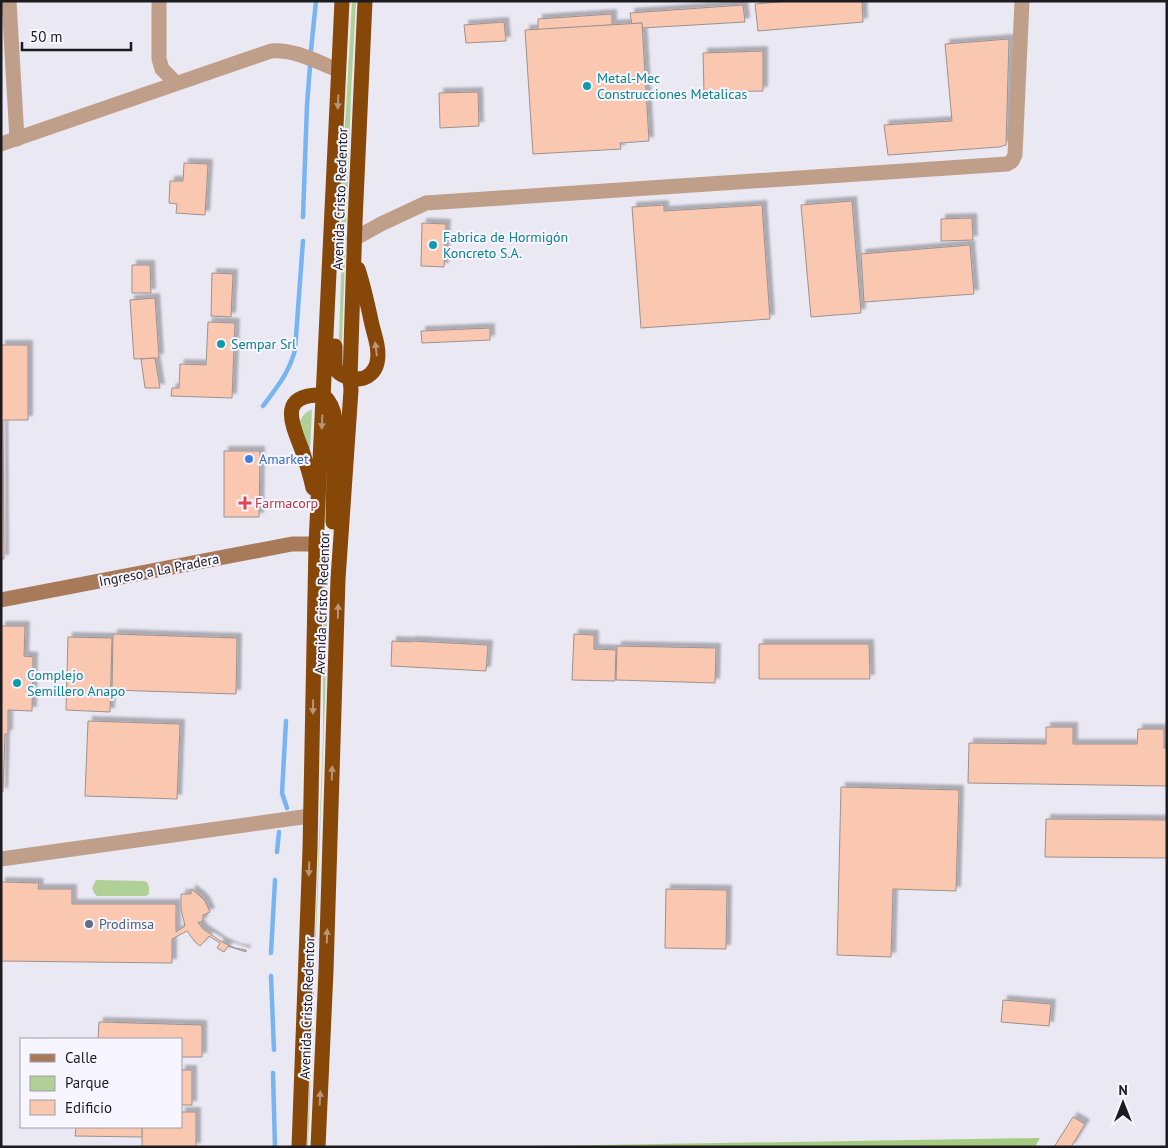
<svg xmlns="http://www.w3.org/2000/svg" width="1168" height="1148" viewBox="0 0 1168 1148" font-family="'PT Sans',sans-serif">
<defs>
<filter id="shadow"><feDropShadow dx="4.5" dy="-4.5" stdDeviation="1" flood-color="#0004"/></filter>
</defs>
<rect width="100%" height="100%" fill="#eae8f3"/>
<g fill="#b1d097">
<path d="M352,1h4l-5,93 -9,247 -3,-1 2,-64v-98l5,-69z"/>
<path d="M312,410l-2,40 -7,-15 -4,-11c3,-7 6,-13 13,-14z"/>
<path d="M328,426l-4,127 3,69 -2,80 -17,445h-1l16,-410v-184z"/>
<path d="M96,880l47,1 4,1 2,5v7l-3,2h-49l-3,-3 -2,-5z"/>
</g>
<path fill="#a4cb7f" d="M1040,1138l-5,9h-566z"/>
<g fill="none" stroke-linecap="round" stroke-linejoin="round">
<g stroke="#77b5f2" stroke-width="4.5">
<path d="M311,50l5,-49"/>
<path d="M303,217l4,-112 3,-39"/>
<path d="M263,406c14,-19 26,-33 32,-56l8,-109"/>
<path d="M286,721l-4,72 5,15"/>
<path d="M277,852l2,-20"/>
<path d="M271,953l4,-73"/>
<path d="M271,976l3,74"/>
<path d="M273,1073l2,74"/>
</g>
</g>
<g fill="#fac7b1" stroke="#9d918d" filter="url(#shadow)">
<path d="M791,1h71l1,21 -105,9 -3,-27z"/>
<path d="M743,5l2,17 -103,6v-5l-10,1 -2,-11z"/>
<path d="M612,14v11l-74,5v-11z"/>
<path d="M504,22l2,19 -40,2 -2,-18z"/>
<path d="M642,23l7,118 -29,2 1,6 -88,5 -8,-124z"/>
<path d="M1009,39l-3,106 -7,2 -111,8 -4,-30 68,-4 -7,-77z"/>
<path d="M763,51v40l-59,1 -1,-39z"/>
<path d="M478,92l1,34 -39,2 -1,-35z"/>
<path d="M184,163l24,1 -3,51 -29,-2 1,-9 -8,-1 1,-22h13z"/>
<path d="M852,201l9,112 -50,4 -10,-112z"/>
<path d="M664,205v6l98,-6 8,114 -129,9 -9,-121z"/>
<path d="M972,218l1,22 -32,1v-22z"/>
<path d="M422,223l24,1 -2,43 -23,-1z"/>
<path d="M970,245l4,49 -110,8 -3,-48z"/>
<path d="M132,265h18l1,28h-19z"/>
<path d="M212,273l21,1 -2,43 -20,-1z"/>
<path d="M155,298l4,60 -25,1 -4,-59z"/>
<path d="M208,322l27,1 -3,75 -61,-2 1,-8h7l1,-24 26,1z"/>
<path d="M490,328v12l-68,3 -1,-12z"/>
<path d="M1,345h27v75h-25l1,139h-3z"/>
<path d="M155,358l5,30h-15l-4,-29z"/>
<path d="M224,451h36l-1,66h-35z"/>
<path d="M1,626h24l-1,30 9,1 -1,54 -24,-1v24h-3l-2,58h-2z"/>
<path d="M113,634l124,4 -1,56 -124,-4z"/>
<path d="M574,634l20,1v14l22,1 -1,31 -43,-1z"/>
<path d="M68,637l44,1 -2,74 -44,-2z"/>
<path d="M392,641l19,1v-1l77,4 -2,26 -95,-5z"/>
<path d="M759,644h110l1,35h-111z"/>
<path d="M617,646l99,2 -1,35 -99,-3z"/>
<path d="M88,721l92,3 -3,75 -92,-3z"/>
<path d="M1046,727h27v17h64l1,-15h26v19h3v38l-199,-3 1,-40 77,1z"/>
<path d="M841,787l118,3 -3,101 -63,-2 -2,68 -54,-2z"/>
<path d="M1046,819l121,1v38l-122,-1z"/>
<path d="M1,882l38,1 -1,6h34v15h104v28l9,-6 -4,-17v-15h10v-5l8,6 6,6 5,11 -7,3v4l-1,3h-4l5,7 19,13 13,6 11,2v2l-18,-6 -4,6 -7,-4 3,-5 -11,-7 -9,10 -5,-4 -8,-11 -15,8v24l-171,-2z"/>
<path d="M666,889l61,1 -1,59 -61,-1z"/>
<path d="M1003,1000l48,4 -2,22 -48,-4z"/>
<path d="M99,1022l103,3v32h-21v-18h-83z"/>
<rect x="181" y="1070" width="11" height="35"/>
<path d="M181,1112h15v35h-54v-20h39z"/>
<path d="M1073,1117l12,7 -14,23h-17z"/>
<path d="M76,1127h66v10l-67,-1z"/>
</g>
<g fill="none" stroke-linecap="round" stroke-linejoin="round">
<g stroke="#bf9f89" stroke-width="15">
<path d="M9,1l8,138"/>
<path d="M159,1v58l3,10 14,14"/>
<path d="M1,144l270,-93c24,-2 46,11 67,19"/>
<path d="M354,239l27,-15 45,-21 581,-39 5,-3 3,-6 7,-154"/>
<path d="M1,859l309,-43"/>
</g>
<path stroke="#a87a59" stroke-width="15" d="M1,600l291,-56h24"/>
<g stroke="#874709" stroke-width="15">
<path d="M335,346v22c5,8 13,10 23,11 9,0 17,-7 19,-16 3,-13 -2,-26 -5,-38 -4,-19 -8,-38 -14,-56"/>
<path d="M313,488c-3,-14 -7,-26 -11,-38 -11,-28 -24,-56 21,-55 8,7 11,15 12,25l-2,102"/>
<path d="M299,1147l11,-298 6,-305 26,-543"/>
<path d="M318,1147l8,-176 12,-392 13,-189 -1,-12 5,-156 10,-221"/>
</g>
</g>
<defs><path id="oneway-solid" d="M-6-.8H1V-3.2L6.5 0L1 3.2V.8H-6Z" transform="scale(1.25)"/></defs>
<g fill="#b99578">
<use href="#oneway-solid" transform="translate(338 102) rotate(93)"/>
<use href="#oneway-solid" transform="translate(376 349) rotate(-97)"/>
<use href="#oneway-solid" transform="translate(322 422) rotate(93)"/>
<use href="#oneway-solid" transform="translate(338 611) rotate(-89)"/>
<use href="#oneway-solid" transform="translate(313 707) rotate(91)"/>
<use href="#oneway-solid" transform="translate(332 773) rotate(-88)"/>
<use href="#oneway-solid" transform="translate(309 869) rotate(92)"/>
<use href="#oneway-solid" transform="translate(327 936) rotate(-88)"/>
<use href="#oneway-solid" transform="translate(320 1098) rotate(-87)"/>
</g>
<g fill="#0f9aa8" stroke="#f7f5ff" stroke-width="2">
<circle cx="587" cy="86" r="5"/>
<circle cx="433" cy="245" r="5"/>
<circle cx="221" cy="344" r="5"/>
<circle cx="17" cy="683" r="5"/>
</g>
<circle fill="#3f7fe0" stroke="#f7f5ff" stroke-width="2" cx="249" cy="459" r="5"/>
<path fill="#e0444e" stroke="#f7f5ff" stroke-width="2" d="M242.5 495.5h5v5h5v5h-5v5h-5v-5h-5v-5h5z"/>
<circle fill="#5c6f8a" stroke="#f7f5ff" stroke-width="2" cx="89" cy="924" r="5"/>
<g text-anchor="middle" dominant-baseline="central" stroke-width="4" stroke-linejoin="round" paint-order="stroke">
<g font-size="14" fill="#0d838f" stroke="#f7f5ff" text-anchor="start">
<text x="597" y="78">Metal-Mec<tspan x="597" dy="16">Construcciones Metalicas</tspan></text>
<text x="443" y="237">Fabrica de Hormigón<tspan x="443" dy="16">Koncreto S.A.</tspan></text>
<text x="231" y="344">Sempar Srl</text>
<text x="27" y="675">Complejo<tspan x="27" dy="16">Semillero Anapo</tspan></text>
</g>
<g font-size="14" fill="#1c1b1f" stroke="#f7f5ff">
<text transform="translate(340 199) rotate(-88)">Avenida Cristo Redentor</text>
<text transform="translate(159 570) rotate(-11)">Ingreso a La Pradera</text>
<text transform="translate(322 603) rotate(-88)">Avenida Cristo Redentor</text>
<text transform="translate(307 1008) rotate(-88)">Avenida Cristo Redentor</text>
</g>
<g font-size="14" fill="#366cbe" stroke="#f7f5ff" text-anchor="start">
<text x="259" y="459">Amarket</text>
</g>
<g font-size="14" fill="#be3a42" stroke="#f7f5ff" text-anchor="start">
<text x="255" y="503">Farmacorp</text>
</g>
<g font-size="14" fill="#4e5e75" stroke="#f7f5ff" text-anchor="start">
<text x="99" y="924">Prodimsa</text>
</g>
</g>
<rect width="1168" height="1148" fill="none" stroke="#1c1b1f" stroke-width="5"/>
<rect x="20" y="1038" width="162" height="90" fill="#f7f5ff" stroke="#9f9ea5"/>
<rect x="30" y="1054" width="25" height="8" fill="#a87a59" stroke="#9f9ea5"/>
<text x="65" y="1063" font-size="15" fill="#1c1b1f">Calle</text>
<rect x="30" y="1076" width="25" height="15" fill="#b1d097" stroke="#9f9ea5"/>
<text x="65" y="1088" font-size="15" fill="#1c1b1f">Parque</text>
<rect x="30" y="1100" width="25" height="15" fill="#fac7b1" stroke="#9f9ea5"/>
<text x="65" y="1113" font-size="15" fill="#1c1b1f">Edificio</text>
<g transform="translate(1123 1103)" stroke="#f7f5ff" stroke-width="4" paint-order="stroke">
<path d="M0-4L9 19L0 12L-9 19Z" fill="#1c1b1f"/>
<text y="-8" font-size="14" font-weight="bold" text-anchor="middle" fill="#1c1b1f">N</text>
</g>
<path d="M22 42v8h109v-8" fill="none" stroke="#1c1b1f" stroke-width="2.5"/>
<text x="30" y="42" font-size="15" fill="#1c1b1f" stroke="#f7f5ff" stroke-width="4" paint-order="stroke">50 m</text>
</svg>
